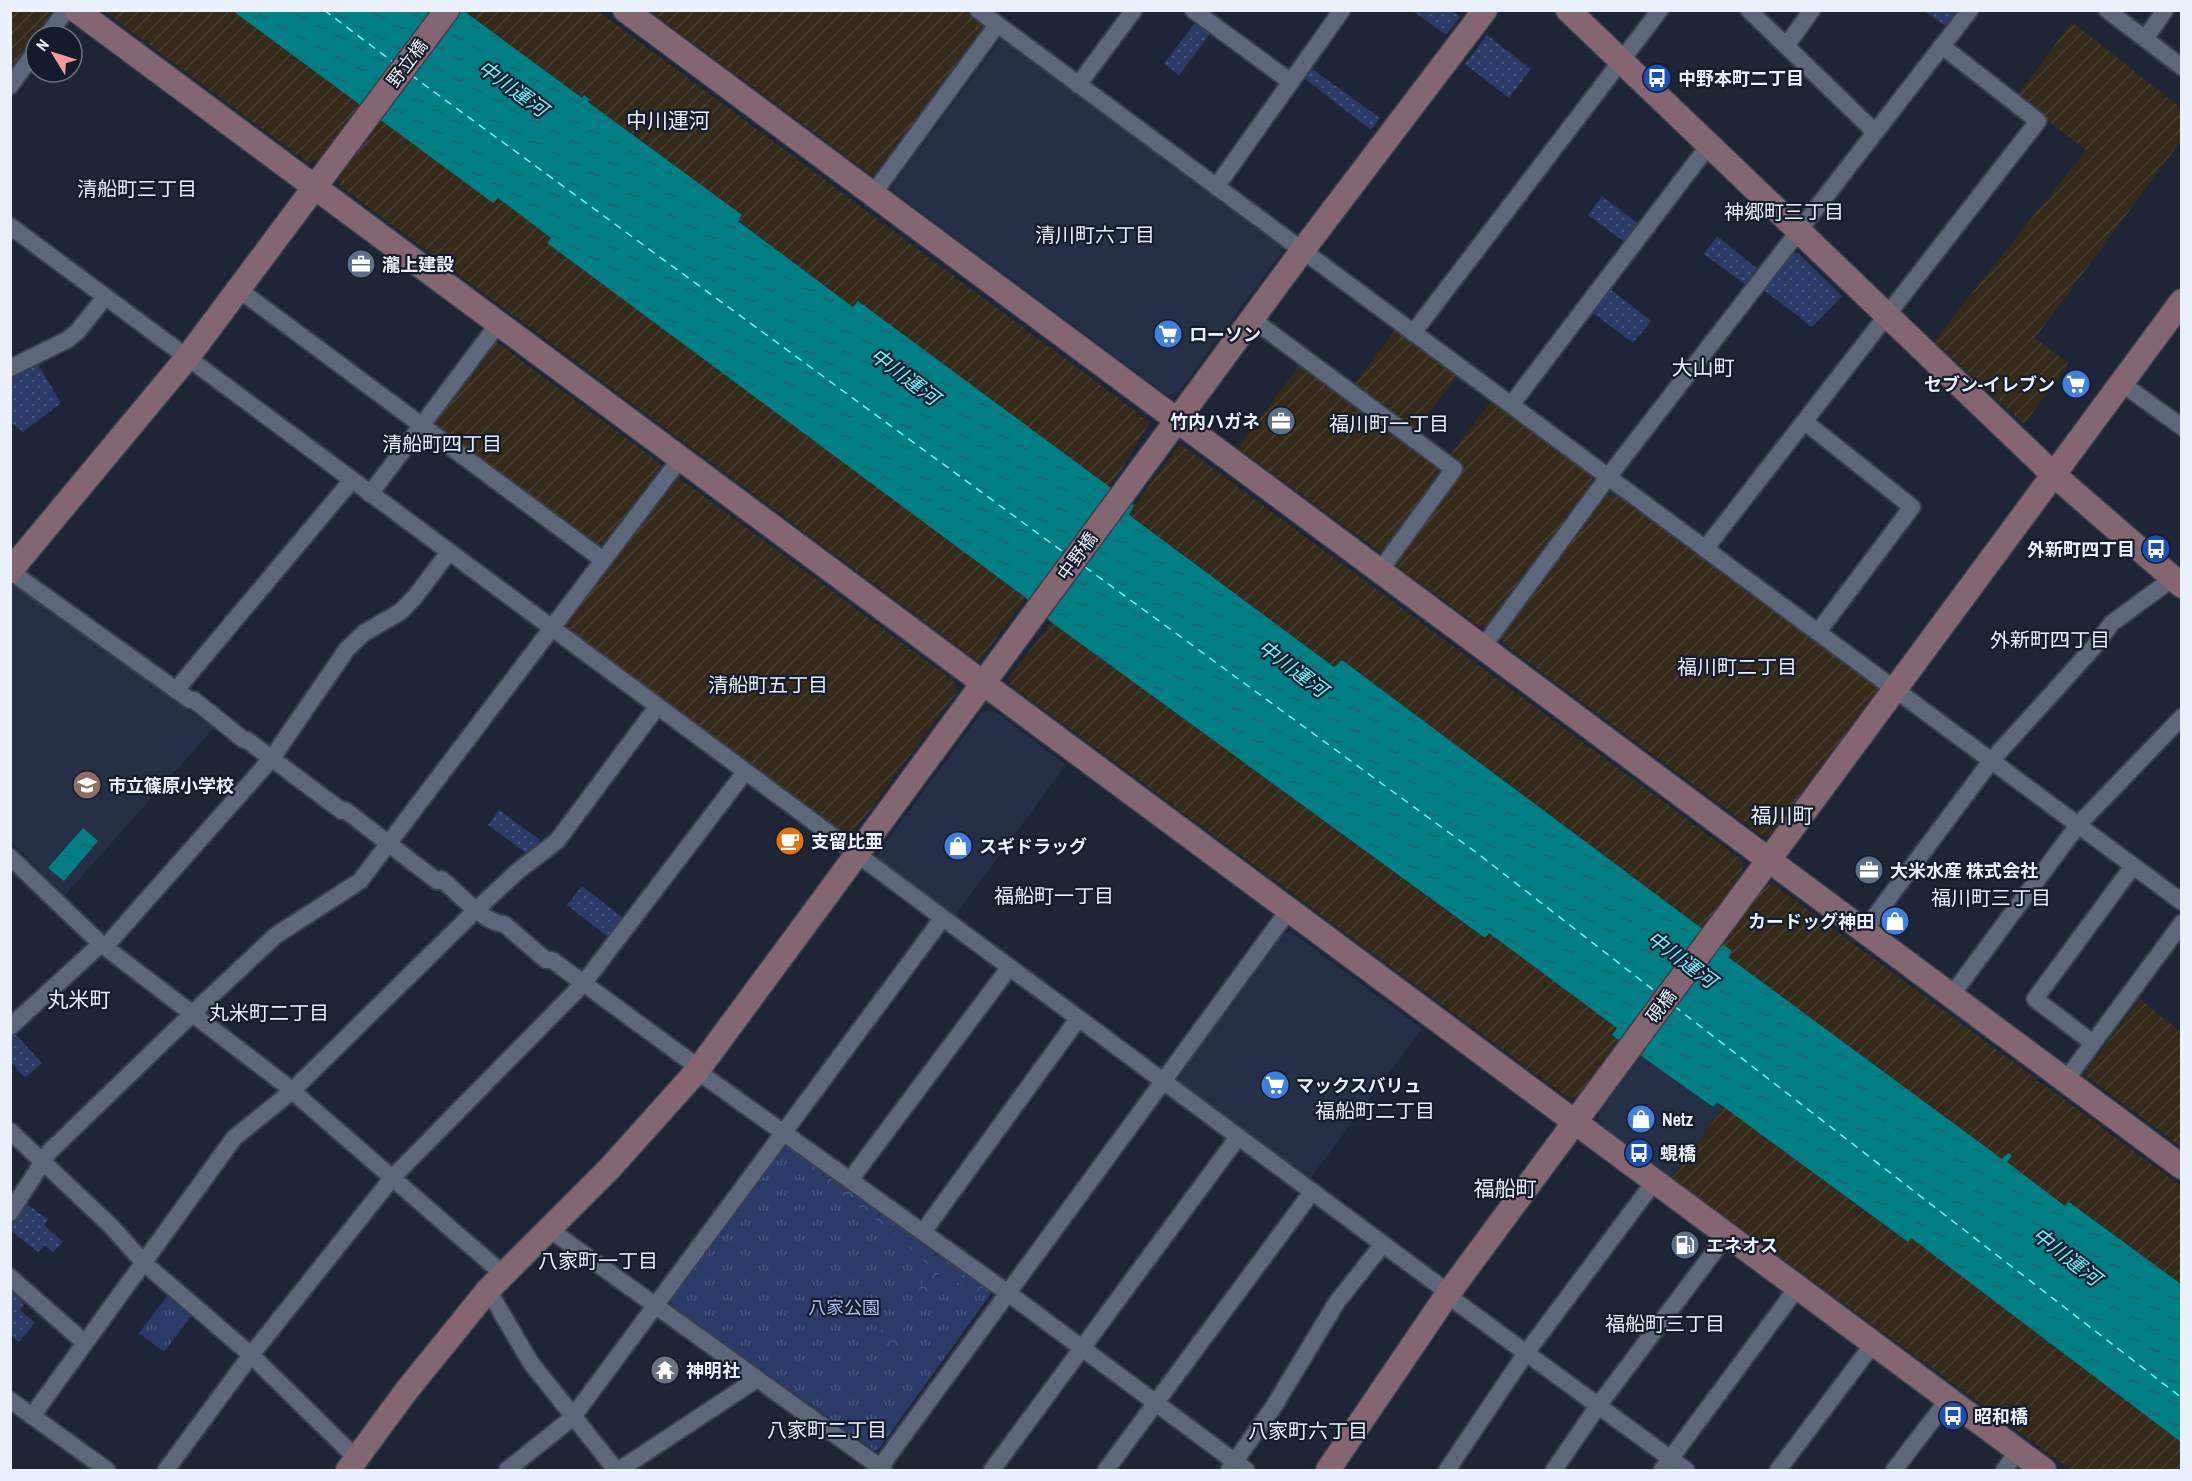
<svg xmlns="http://www.w3.org/2000/svg" width="2192" height="1481" viewBox="0 0 2192 1481" font-family="'Archivo Narrow','Noto Sans JP',sans-serif">
<defs>
<pattern id="industrial-furrows" width="10" height="10" patternUnits="userSpaceOnUse" patternTransform="scale(1.5)"><rect width="10" height="10" fill="#362a1b"/><path d="M-1 1l2-2M0 10L10 0M9 11l2-2" fill="none" stroke="#4a3f32"/></pattern>
<pattern id="grass-tufts" width="24" height="20" patternUnits="userSpaceOnUse" patternTransform="scale(1.5)"><rect width="24" height="20" fill="#2a3b68"/><path d="M3 7l-1-3M5 7V3M7 7l1-3M15 17l-1-3M17 17v-4M19 17l1-3" fill="none" stroke="#49587e"/></pattern>
<pattern id="forest-crowns" width="20" height="18" patternUnits="userSpaceOnUse" patternTransform="scale(1.5)"><rect width="20" height="18" fill="#2a3b68"/><path d="M2 6a3 3 0 1 1 6 0M12 15a3 3 0 1 1 6 0" fill="none" stroke="#49587e"/></pattern>
<pattern id="garden-dots" width="8" height="8" patternUnits="userSpaceOnUse" patternTransform="scale(1.5)"><rect width="8" height="8" fill="#2a3b68"/><path d="M2 2h.1M6 6h.1" fill="none" stroke="#49587e" stroke-width="1.8" stroke-linecap="round"/></pattern>
<pattern id="water-ripples" width="26" height="14" patternUnits="userSpaceOnUse" patternTransform="scale(1.5)"><rect width="26" height="14" fill="#007f84"/><path d="M2 4q2-2 4 0t4 0M15 11q2-2 4 0t4 0" fill="none" stroke="#20666b"/></pattern>
</defs>
<rect width="100%" height="100%" fill="#1d2536"/>
<g fill="#252f46">
<path d="M1000,40h3l279,207 2,3 -106,143 -11,2 -277,-206z"/>
<path d="M15,585l199,143 -149,167 -54,-53 -1,-255z"/>
<path d="M993,710l73,55 -112,152 -77,-57v-6l105,-142z"/>
<path d="M1290,931l132,98 -112,150 -131,-95 -3,-7 108,-144z"/>
<path d="M1641,1054l71,53 5,-5 7,5 -53,70 -71,-53 -2,-14z"/>
</g>
<g fill="url(#industrial-furrows)">
<path d="M11,11h38l2,7 -40,55z"/>
<path d="M104,11h129l128,94 -40,54 -13,4z"/>
<path d="M464,11h134l552,411 -26,44 -15,21 -251,-185 -5,5 -115,-86 4,-5 -154,-114 1,-3 -4,-3 -3,2z"/>
<path d="M650,11h314l20,14v3l-111,148z"/>
<path d="M2072,22l109,86v33l-146,197 34,26 -45,60 -90,-83 152,-191 -70,-53z"/>
<path d="M381,118l112,85 5,-6 53,41 -3,5 478,355 -47,64 -639,-476 -2,-11z"/>
<path d="M1395,330l62,46 -42,56 -62,-46z"/>
<path d="M492,339l168,124 1,9 -57,75 -8,1 -165,-123z"/>
<path d="M1301,363l145,107 -62,85 -146,-107z"/>
<path d="M1491,401l101,74v7l-105,144h-8l-82,-60 -1,-8 67,-90 -14,-11z"/>
<path d="M1180,444l562,416 1,17 -40,52 -361,-269 -8,7 -206,-153z"/>
<path d="M679,478l276,204 2,10 -106,144 -6,1 -278,-207 -2,-11 106,-140z"/>
<path d="M1607,495l12,1 259,192 1,5 -106,143h-11l-258,-192 -2,-6z"/>
<path d="M1051,622l433,316 5,-5 128,95 -5,7 8,5 -40,55 -12,3 -557,-413 -3,-6z"/>
<path d="M1773,884l408,302v98l-112,-82 -4,5 -59,-45 5,-6 -2,-3 -6,7 -275,-203 -6,-14 43,-57z"/>
<path d="M2140,999l41,33v115l-94,-70 -1,-6z"/>
<path d="M1724,1107l183,135 4,-4 270,204v28h-110l-400,-293z"/>
</g>
<g fill="url(#grass-tufts)">
<path d="M782,1147h7l201,143v5l-112,155h-4l-203,-145 -1,-8z"/>
<path d="M167,1296l25,19 -28,37 -25,-19z"/>
</g>
<path fill="url(#forest-crowns)" d="M784,1141l96,65c8,25 35,30 54,42 19,11 36,26 54,38v9h-15l-6,-7 -28,-15c-15,27 -33,42 -41,73l-24,8 -7,-13 19,-14h9l10,-9 25,-51 -34,-33 -53,-38 -22,-10 -7,-11 -23,-16 -7,1 -9,-5z"/>
<g fill="url(#garden-dots)">
<path d="M1413,11h39l8,6 -14,18z"/>
<path d="M1924,11h36l-13,16z"/>
<path d="M1198,19l15,11 -34,45 -15,-11z"/>
<path d="M1487,35l44,34 -22,29 -44,-34z"/>
<path d="M1311,68l69,50 -9,12 -67,-52z"/>
<path d="M1602,196l38,29 -14,18 -38,-28z"/>
<path d="M1717,236l42,34 -12,16 -43,-32z"/>
<path d="M1792,253h6l44,43 -30,31 -48,-37z"/>
<path d="M1610,289l41,32 -18,22 -41,-31z"/>
<path d="M37,363l24,40 -38,29 -12,-9v-48z"/>
<path d="M499,810l41,30 -11,15 -41,-30z"/>
<path d="M582,886l41,32 -15,19 -41,-32z"/>
<path d="M13,1032l29,31 -17,15 -14,-16v-28z"/>
<path d="M26,1204l22,15 -4,6 19,17 -10,10 -8,-7 -7,7 -27,-21v-5z"/>
<path d="M10,1283l18,17 -8,10 15,13 -16,19 -8,-6z"/>
</g>
<g fill="url(#water-ripples)">
<path d="M233,11h231l118,87 2,-3 5,4 -1,3 154,113 -4,6 115,86 5,-6 276,204 -5,10 205,152 8,-7 390,291 -4,6 274,202 6,-6 4,3 -5,6 58,44 4,-4 112,82v158l-270,-204 -3,4 -191,-140 -4,5 -101,-72 5,-7 -128,-95 -4,5 -434,-316 -25,-24 -479,-355 4,-5 -53,-40 -5,5z"/>
<path d="M83,828l15,13 -34,40 -16,-13z"/>
</g>
<g fill="none" stroke-linecap="round" stroke-linejoin="round">
<g stroke="#69f7fe" stroke-width="1.5" stroke-dasharray="8 6" stroke-linecap="butt">
<path d="M324,10l69,52"/>
<path d="M411,75l655,479"/>
<path d="M1085,567l392,286 179,139"/>
<path d="M1674,1006l508,392"/>
</g>
<g stroke="#393f4e" stroke-width="20">
<g id="street">
<path d="M978,10l1204,892"/>
<path d="M1193,10l98,72"/>
<path d="M1749,10l126,122"/>
<path d="M2107,10l75,57"/>
<path d="M47,36l19,-26"/>
<path d="M2145,39l20,-29"/>
<path d="M1786,46l26,-36"/>
<path d="M1078,85l56,-75"/>
<path d="M10,86l26,-35"/>
<path d="M1216,187l126,-177"/>
<path d="M873,194l124,-169"/>
<path d="M10,226l1439,1067"/>
<path d="M238,289l365,271"/>
<path d="M1252,319l202,150 -75,103"/>
<path d="M1413,333l247,-323"/>
<path d="M10,368l57,-28 11,-9 27,-34"/>
<path d="M2121,383l61,44"/>
<path d="M1511,405l198,-260"/>
<path d="M1805,422l107,85 -94,125"/>
<path d="M370,494l128,-170"/>
<path d="M1705,549l333,-428 -96,-75"/>
<path d="M10,571l180,129h4l50,40h3l95,71 3,-1 92,71 4,-2c15,11 43,45 63,45l42,36h6l147,108"/>
<path d="M1482,648l126,-171 362,-467"/>
<path d="M176,690l176,-210"/>
<path d="M10,857l91,87 182,139 220,191"/>
<path d="M1864,931l127,-170 102,-113 19,-25 60,-44"/>
<path d="M105,947l167,-189 75,-109 17,-16 36,-21 14,-14 35,-46"/>
<path d="M1951,996l127,-171 104,-108"/>
<path d="M10,1027l91,-83"/>
<path d="M2093,1043l-58,-44 98,-133"/>
<path d="M697,1071l311,222 238,177"/>
<path d="M2065,1081l117,-158"/>
<path d="M10,1131l100,94 34,38 107,92 105,103"/>
<path d="M850,1180l159,-212"/>
<path d="M10,1213l39,-61 143,-138 83,-78 85,-55 320,-422"/>
<path d="M549,1229l335,241"/>
<path d="M923,1232l155,-213"/>
<path d="M10,1277l75,66"/>
<path d="M488,1290l43,73 85,107"/>
<path d="M1447,1295l239,175"/>
<path d="M10,1400l97,70"/>
<path d="M32,1416l202,-278 58,-47 185,-182 41,-38 39,-30 100,-134"/>
<path d="M166,1470l85,-115 142,-178 190,-193 162,-212"/>
<path d="M507,1470l65,-52 370,-499"/>
<path d="M619,1470l138,-91"/>
<path d="M878,1470l410,-559"/>
<path d="M992,1470l246,-333"/>
<path d="M1106,1470l206,-278"/>
<path d="M1229,1470l45,-64 63,-104 46,-58"/>
<path d="M1447,1470l79,-117 128,-171"/>
<path d="M1554,1470l44,-64 128,-170"/>
<path d="M1662,1470l135,-182"/>
<path d="M1778,1470l95,-126"/>
<path d="M1894,1470l54,-70"/>
<path d="M2004,1470l14,-19"/>
</g>
</g>
<g stroke="#393f4e" stroke-width="27">
<g id="secondary">
<path d="M76,10l1968,1460"/>
<path d="M625,10l1557,1157"/>
<path d="M1568,10l485,464 129,112"/>
<path d="M10,571l177,-213 260,-348"/>
<path d="M348,1470l59,-80 81,-100 122,-122 87,-97 605,-820 183,-241"/>
<path d="M1328,1470l119,-175 735,-994"/>
</g>
</g>
<use href="#street" stroke="#5d667b" stroke-width="16"/>
<use href="#secondary" stroke="#846672" stroke-width="24"/>
</g>
<defs>
<g id="bus-disc" transform="scale(1.5)"><circle r="9.5" fill="#1a4fb4" stroke="#141b2c"/><path d="M-5-6H5V4H4V6H2V4H-2V6H-4V4H-5ZM-3.5-4V0h7V-4ZM-3.5 1.2v1.5H-2V1.2ZM2 1.2v1.5H3.5V1.2Z" fill="#fff"/></g>
<g id="office-disc" transform="scale(1.5)"><circle r="9.5" fill="#5c6f8a" stroke="#141b2c"/><path d="M-6-3h4V-5.5h4V-3h4V5H-6ZM-1-4.5V-3h2v-1.5ZM-6 0V1H6V0Z" fill="#fff"/></g>
<g id="supermarket-disc" transform="scale(1.5)"><circle r="9.5" fill="#3f7fe0" stroke="#141b2c"/><path d="M-6-5.5h2.5l.6 2H6L4.5 2H-2.5L-4.4-4H-6ZM-1.5 3.2a1.3 1.3 0 1 0 .1 0ZM3 3.2a1.3 1.3 0 1 0 .1 0Z" fill="#fff"/></g>
<g id="school-disc" transform="scale(1.5)"><circle r="9.5" fill="#8d6e63" stroke="#141b2c"/><path d="M0-5L7-2L0 1L-7-2ZM-4 1L0 2.5L4 1V4Q0 6-4 4Z" fill="#fff"/></g>
<g id="cafe-disc" transform="scale(1.5)"><circle r="9.5" fill="#e8710a" stroke="#141b2c"/><path d="M-5.5-4.5H6V0H3Q3 3.5 0 3.5H-2.5Q-5.5 3.5-5.5 0ZM3-3.2v2h1.7v-2ZM-6 4.5H4V6H-6Z" fill="#fff"/></g>
<g id="shop-disc" transform="scale(1.5)"><circle r="9.5" fill="#3f7fe0" stroke="#141b2c"/><path d="M-5-2.5h2.3a2.7 3.5 0 0 1 5.4 0H5L5.5 6h-11ZM-1.5-2.5h3a1.5 2.3 0 0 0-3 0Z" fill="#fff"/></g>
<g id="fuel-disc" transform="scale(1.5)"><circle r="9.5" fill="#5c6f8a" stroke="#141b2c"/><path d="M-5.5-6h7V0h2V4h1.3V-2.5L3-4.5l.8-.8L6-3V5H2.5V1h-1V6h-7ZM-4.2-4.7v3.2H.2V-4.7Z" fill="#fff"/></g>
<g id="temple-disc" transform="scale(1.5)"><circle r="9.5" fill="#6b7280" stroke="#141b2c"/><path d="M0-6L5-2H3V0L6.5 2.5H4V6H1.5V3h-3V6H-4V2.5H-6.5L-3 0V-2H-5Z" fill="#fff"/></g>
</defs>
<g fill-rule="evenodd">
<use href="#bus-disc" x="1657" y="78"/>
<use href="#office-disc" x="361" y="264"/>
<use href="#supermarket-disc" x="1168" y="334"/>
<use href="#supermarket-disc" x="2076" y="384"/>
<use href="#office-disc" x="1281" y="421"/>
<use href="#bus-disc" x="2156" y="549"/>
<use href="#school-disc" x="87" y="785"/>
<use href="#cafe-disc" x="790" y="841"/>
<use href="#shop-disc" x="958" y="846"/>
<use href="#office-disc" x="1869" y="870"/>
<use href="#shop-disc" x="1895" y="921"/>
<use href="#supermarket-disc" x="1275" y="1085"/>
<use href="#shop-disc" x="1641" y="1119"/>
<use href="#bus-disc" x="1639" y="1153"/>
<use href="#fuel-disc" x="1685" y="1245"/>
<use href="#temple-disc" x="665" y="1370"/>
<use href="#bus-disc" x="1953" y="1416"/>
</g>
<g text-anchor="middle" dominant-baseline="central" stroke-width="4.5" stroke-linejoin="round" paint-order="stroke">
<g font-size="18" fill="#eaf0fc" stroke="#141b2c">
<text transform="translate(407 63) rotate(-53)">野立橋</text>
<text transform="translate(1077 556) rotate(-54)">中野橋</text>
<text transform="translate(1661 1006) rotate(-53)">硯橋</text>
</g>
<g font-size="18" font-weight="bold" fill="#eaf0fc" stroke="#141b2c" text-anchor="start">
<text x="1678" y="78">中野本町二丁目</text>
<text x="382" y="264">瀧上建設</text>
<text x="1189" y="334">ローソン</text>
<text x="2055" y="384" text-anchor="end">セブン-イレブン</text>
<text x="1260" y="421" text-anchor="end">竹内ハガネ</text>
<text x="2135" y="549" text-anchor="end">外新町四丁目</text>
<text x="108" y="785">市立篠原小学校</text>
<text x="811" y="841">支留比亜</text>
<text x="979" y="846">スギドラッグ</text>
<text x="1890" y="870">大米水産 株式会社</text>
<text x="1874" y="921" text-anchor="end">カードッグ神田</text>
<text x="1296" y="1085">マックスバリュ</text>
<text x="1662" y="1119">Netz</text>
<text x="1660" y="1153">蜆橋</text>
<text x="1706" y="1245">エネオス</text>
<text x="686" y="1370">神明社</text>
<text x="1974" y="1416">昭和橋</text>
</g>
<g font-size="18" fill="#acc1f2" stroke="#141b2c">
<text x="844" y="1307">八家公園</text>
</g>
<g font-size="20" font-style="italic" fill="#69f7fe" stroke="#141b2c">
<text transform="translate(513 88) rotate(36)">中川運河</text>
<text transform="translate(905 376) rotate(37)">中川運河</text>
<text transform="translate(1293 668) rotate(37)">中川運河</text>
<text transform="translate(1682 959) rotate(37)">中川運河</text>
<text transform="translate(2067 1256) rotate(38)">中川運河</text>
</g>
<g font-size="20" fill="#eaf0fc" stroke="#141b2c">
<text x="137" y="188">清船町三丁目</text>
<text x="1784" y="211">神郷町三丁目</text>
<text x="1095" y="234">清川町六丁目</text>
<text x="1389" y="423">福川町一丁目</text>
<text x="442" y="443">清船町四丁目</text>
<text x="2050" y="639">外新町四丁目</text>
<text x="1737" y="666">福川町二丁目</text>
<text x="768" y="684">清船町五丁目</text>
<text x="1054" y="895">福船町一丁目</text>
<text x="1991" y="897">福川町三丁目</text>
<text x="269" y="1012">丸米町二丁目</text>
<text x="1375" y="1110">福船町二丁目</text>
<text x="598" y="1260">八家町一丁目</text>
<text x="1665" y="1323">福船町三丁目</text>
<text x="827" y="1429">八家町二丁目</text>
<text x="1308" y="1430">八家町六丁目</text>
</g>
<g font-size="21" fill="#eaf0fc" stroke="#141b2c">
<text x="668" y="120">中川運河</text>
<text x="1703" y="367">大山町</text>
<text x="1782" y="815">福川町</text>
<text x="79" y="999">丸米町</text>
<text x="1505" y="1188">福船町</text>
</g>
</g>
<rect width="2192" height="1481" fill="none" stroke="#eaf0fc" stroke-width="24"/>
<g transform="translate(54 54) rotate(308)"><circle r="28" fill="#141b2c" stroke="#6a707f" stroke-width="1.5"/>
<path d="M0-4.5L10 22L0 15L-10 22Z" fill="#f59b9a"/>
<text y="-9" font-size="16" font-weight="bold" text-anchor="middle" fill="#eaf0fc">N</text>
</g>
</svg>
